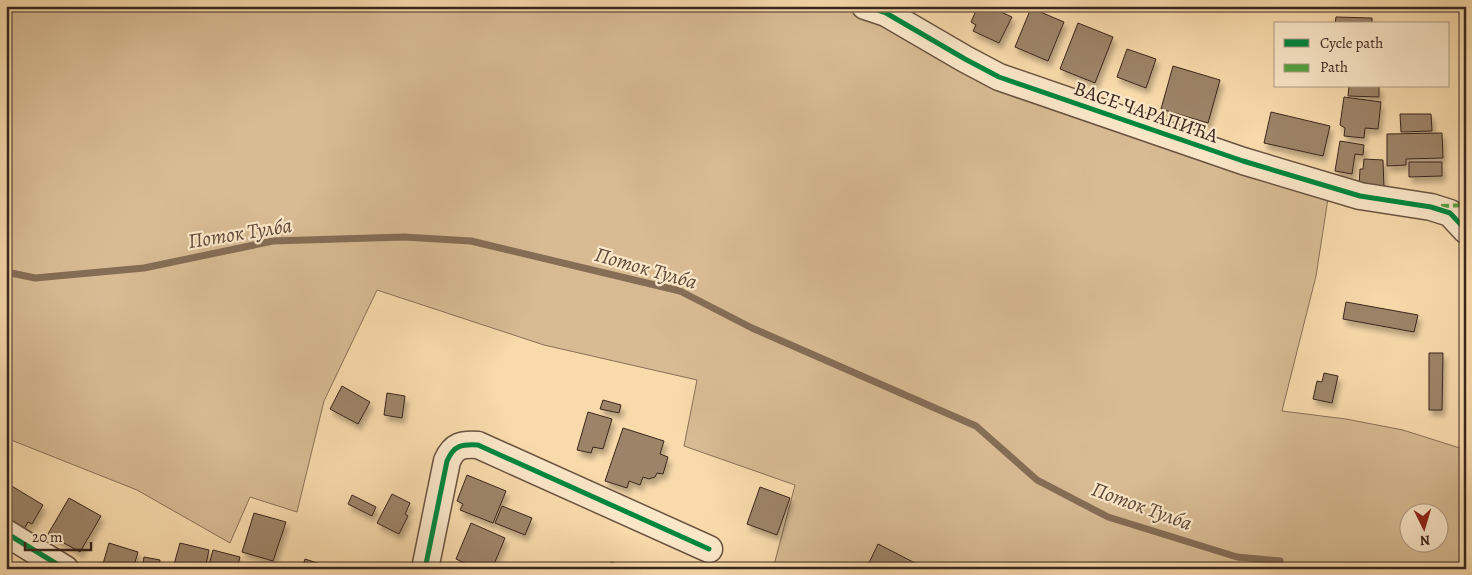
<svg xmlns="http://www.w3.org/2000/svg" width="1472" height="575" viewBox="0 0 1472 575" font-family="Alegreya,serif">
<defs>
<filter id="shadow"><feDropShadow dx="3" dy="5.5" stdDeviation="2.5" flood-color="#0004"/></filter>
</defs>
<rect width="100%" height="100%" fill="#f8daab"/>
<filter id="stains"><feTurbulence type="fractalNoise" baseFrequency=".004" numOctaves="4"/><feColorMatrix values="0 0 0 0 .2 0 0 0 0 .09 0 0 0 0 .02 0 0 0 .5 -.17"/></filter>
<radialGradient id="worn" r=".72"><stop offset=".6" stop-color="#630" stop-opacity="0"/><stop offset="1" stop-color="#630" stop-opacity=".3"/></radialGradient>
<path fill="#d8bb93" stroke="#897058" fill-rule="evenodd" d="M6,6h855l56,31 412,155 -13,84 -34,135 64,8 57,11 63,20v119h-693l22,-84 -111,-39 13,-66 -153,-35 -167,-55 -53,111 -27,111 -47,-15 -20,46 -93,-53 -131,-52zM1410,512h30v30h-30z"/>
<g fill="none" stroke-linecap="round" stroke-linejoin="round">
<path stroke="#856d56" stroke-width="7" d="M6,272l29,6 109,-10 129,-27 131,-4 67,4 209,50 72,37 224,98 61,54 71,37 129,40 43,4"/>
</g>
<g fill="#9d8467" stroke="#3a261e" filter="url(#shadow)">
<path d="M978,6h10l24,11 -13,26 -26,-12 3,-6 -5,-3z"/>
<path d="M1031,8l33,14 -16,39 -33,-14z"/>
<path d="M1336,17l36,1v6h-37z"/>
<path d="M1078,23l35,14 -18,46 -35,-14z"/>
<path d="M1127,49l29,10 -10,29 -29,-11z"/>
<path d="M1173,66l47,14 -12,43 -47,-14z"/>
<path d="M1349,86h30v11l-31,-1z"/>
<path d="M1344,97l37,5 -3,27 -13,-1 -1,10 -20,-2 1,-8 -5,-3z"/>
<path d="M1271,112l59,14 -7,30 -59,-13z"/>
<path d="M1400,114h31l1,17 -31,1z"/>
<path d="M1442,133l1,25 -37,1v6l-19,1v-32z"/>
<path d="M1340,141l24,4 -1,10 -8,-1 -3,20 -17,-3z"/>
<path d="M1364,159l19,1 1,29 -25,-3 1,-17h3z"/>
<path d="M1409,162h33v14l-33,1z"/>
<path d="M1346,302l72,13 -4,17 -71,-13z"/>
<path d="M1429,353h14l-1,57h-13z"/>
<path d="M1324,373l14,3 -6,27 -19,-4 4,-18 5,1z"/>
<path d="M342,386l28,16 -12,22 -28,-15z"/>
<path d="M387,393l18,3 -3,22 -18,-3z"/>
<path d="M603,400l18,5 -2,8 -19,-4z"/>
<path d="M588,412l24,7 -9,30 -10,-2 -2,6 -14,-3z"/>
<path d="M623,428l41,13 -4,13 8,3 -5,17 -6,-1 -2,4 -6,2 -6,-2 -3,8 -11,-4 -2,7 -22,-7z"/>
<path d="M467,475l39,16 -13,32 -33,-13 3,-6 -6,-3z"/>
<path d="M10,485l33,20 -11,19 -4,-2 -5,9 -17,-10v-30z"/>
<path d="M760,487l30,11 -13,37 -30,-11z"/>
<path d="M392,494l18,9 -5,11 3,2 -9,18 -22,-11z"/>
<path d="M352,495l24,12 -4,9 -24,-12z"/>
<path d="M69,498l32,18 -21,36 -32,-18z"/>
<path d="M502,506l30,12 -7,17 -30,-12z"/>
<path d="M254,513l32,9 -13,39 -31,-9z"/>
<path d="M471,523l34,15 -13,31h-14l-22,-10z"/>
<path d="M109,543l29,9 -5,17h-35l2,-6 3,1z"/>
<path d="M180,543l29,7 -4,19h-40l1,-3 7,2z"/>
<path d="M878,544l41,21 -2,4h-51z"/>
<path d="M213,550l27,7 -3,12h-29z"/>
<path d="M144,557l16,3 -1,9h-17z"/>
<path d="M305,559l31,10h-34z"/>
<path d="M611,562l21,7h-30l2,-6 6,2z"/>
</g>
<g fill="none" stroke-linecap="round" stroke-linejoin="round">
<g stroke="#6a5341" stroke-width="29">
<g id="street">
<path d="M865,6l21,7 79,46 34,18 244,84 117,35 71,11 19,6 16,17"/>
<path d="M6,533l59,36"/>
<path d="M425,569l22,-108c7,-16 15,-17 31,-16l231,104"/>
</g>
</g>
<use href="#street" stroke="#fae7c8" stroke-width="26"/>
<path stroke="#54a341" stroke-width="4" stroke-dasharray="8 4" stroke-linecap="butt" d="M1441,206l25,-1"/>
<g stroke="#fae7c8" stroke-width="8">
<g id="cycleway">
<path d="M865,6l21,7 79,46 34,18 244,84 117,35 71,11 19,6 16,17"/>
<path d="M6,533l59,36"/>
<path d="M425,569l22,-108c7,-16 15,-17 31,-16l231,104"/>
</g>
</g>
<use href="#cycleway" stroke="#00873e" stroke-width="5"/>
</g>
<g text-anchor="middle" dominant-baseline="central" stroke-width="4.5" stroke-linejoin="round" paint-order="stroke">
<g font-size="20" fill="#3a261e" stroke="#fae7c8">
<text transform="translate(1146 112) rotate(19)">ВАСЕ ЧАРАПИЋА</text>
</g>
<g font-size="21" font-style="italic" fill="#604a3a" stroke="#fae7c8">
<text transform="translate(240 233) rotate(-9)">Поток Тулба</text>
<text transform="translate(646 268) rotate(16)">Поток Тулба</text>
<text transform="translate(1142 506) rotate(20)">Поток Тулба</text>
</g>
</g>
<rect width="1472" height="575" fill="none" stroke="#f8daab" stroke-width="25"/>
<rect x="8" y="8" width="1457" height="560" fill="none" stroke="#3a261e" stroke-width="2.5"/>
<rect x="12" y="12" width="1447" height="550" fill="none" stroke="#3a261e"/>
<rect x="1274" y="22" width="175" height="65" fill="#fae7c8" stroke="#ad9a84"/>
<rect x="1284" y="39" width="25" height="8" fill="#00873e" stroke="#ad9a84"/>
<text x="1320" y="48" font-size="15" fill="#3a261e">Cycle path</text>
<rect x="1284" y="64" width="25" height="8" fill="#54a341" stroke="#ad9a84"/>
<text x="1320" y="72" font-size="15" fill="#3a261e">Path</text>
<g transform="translate(1424 528) rotate(175)"><circle r="24" fill="#fae7c8" stroke="#ad9a84"/>
<path d="M0-4L9 19L0 12L-9 19Z" fill="#8f2418"/>
<text y="-8" font-size="14" font-weight="bold" text-anchor="middle" fill="#3a261e">N</text>
</g>
<path d="M25 542v8h66v-8" fill="none" stroke="#3a261e" stroke-width="2.5"/>
<text x="32" y="542" font-size="15" fill="#3a261e" stroke="#fae7c8" stroke-width="4" paint-order="stroke">20 m</text>
<rect width="100%" height="100%" filter="url(#stains)"/>
<rect width="100%" height="100%" fill="url(#worn)"/>
</svg>
